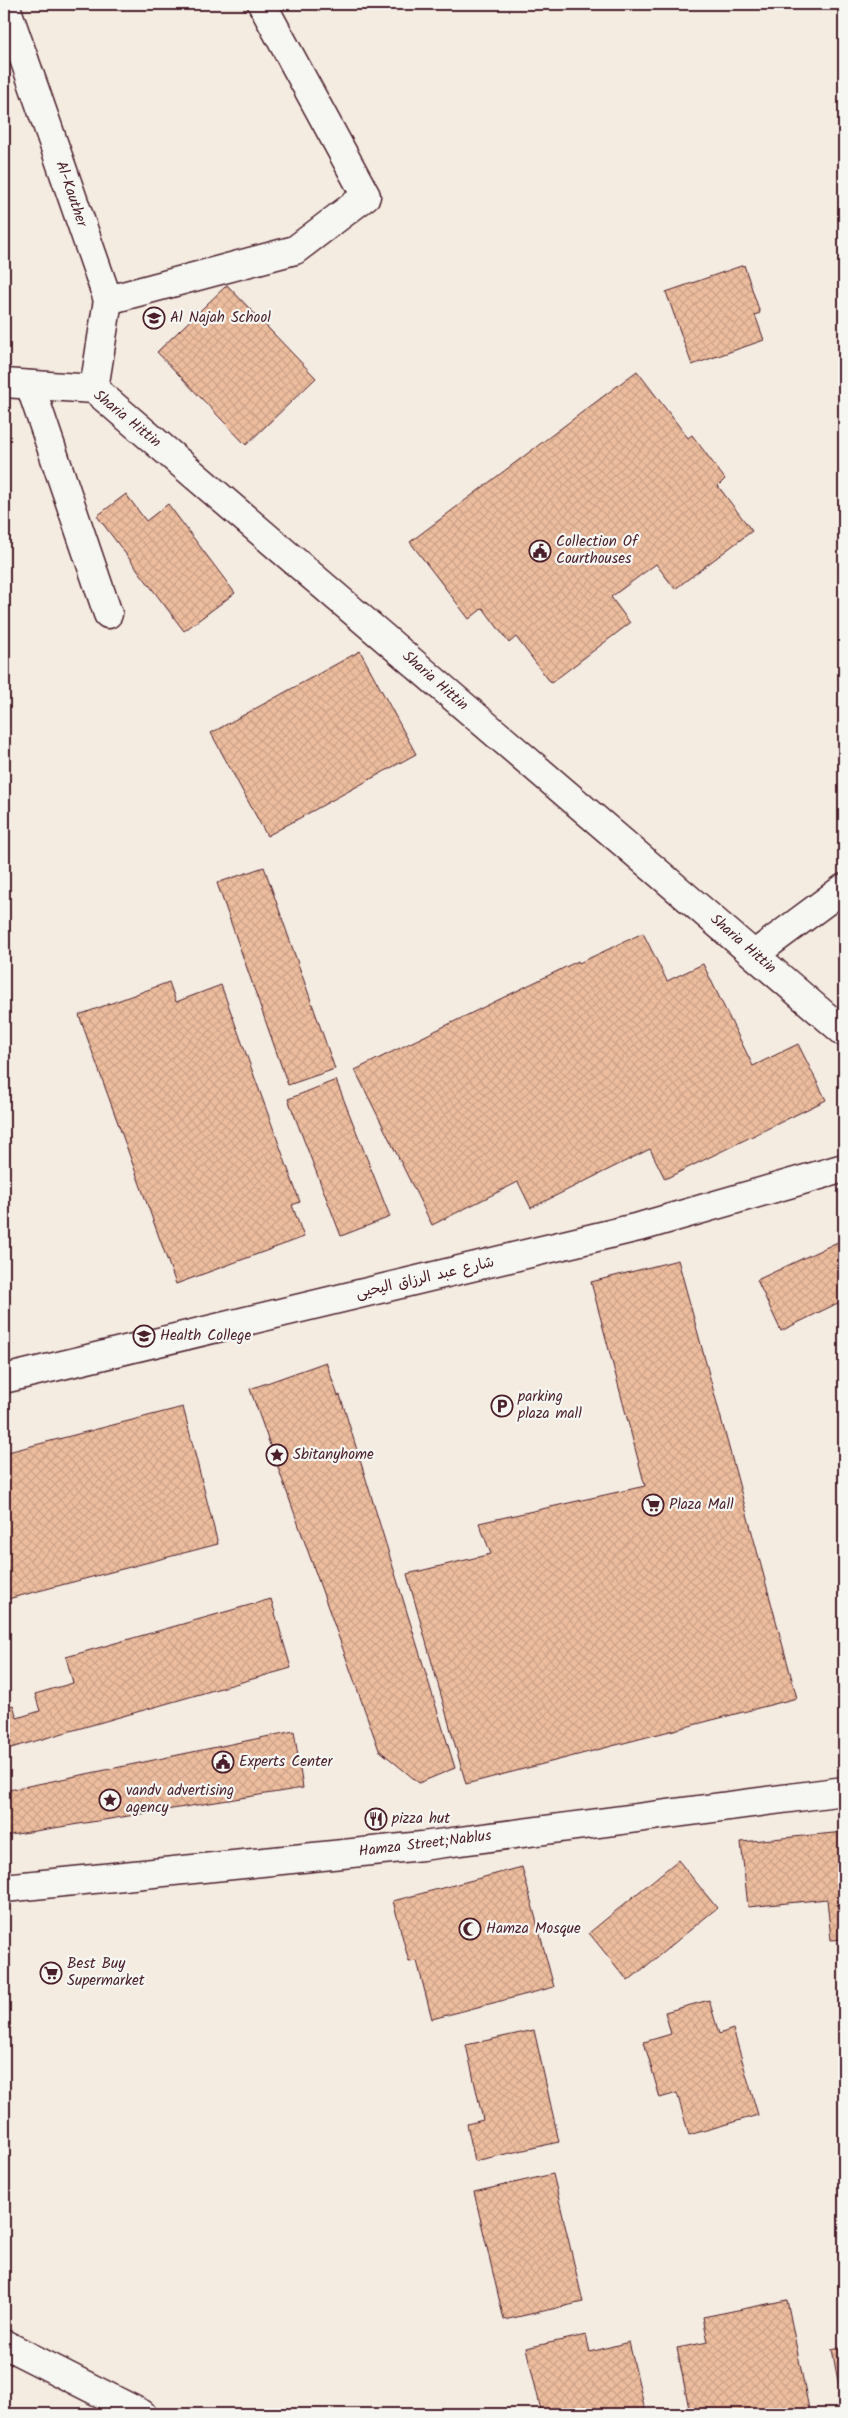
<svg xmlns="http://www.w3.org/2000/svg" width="848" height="2418" viewBox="0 0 848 2418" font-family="Kalam,'Playpen Sans Arabic',sans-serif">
<defs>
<pattern id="building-cross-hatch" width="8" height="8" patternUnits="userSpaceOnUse" patternTransform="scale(1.25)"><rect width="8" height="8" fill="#edbd9e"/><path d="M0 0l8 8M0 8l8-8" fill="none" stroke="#cda288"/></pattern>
</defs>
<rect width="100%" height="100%" fill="#f4ebe1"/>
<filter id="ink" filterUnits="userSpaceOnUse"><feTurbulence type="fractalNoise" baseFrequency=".02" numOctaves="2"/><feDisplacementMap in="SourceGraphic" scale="10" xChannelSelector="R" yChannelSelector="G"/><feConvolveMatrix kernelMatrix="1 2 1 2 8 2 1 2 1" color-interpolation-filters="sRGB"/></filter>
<g filter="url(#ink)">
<g fill="url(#building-cross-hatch)" stroke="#4a1f2b">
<path d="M744,265l16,48 -5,2 9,25 -72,25 -26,-73z"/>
<path d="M227,285l89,93 -70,67 -89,-93z"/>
<path d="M637,371l51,67 4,-3 33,44 -7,7 34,45 -77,58 -19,-25 -45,33 19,26 -79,60 -35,-46 -7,6 -26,-35 -14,11 -59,-77z"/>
<path d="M126,494l20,27 22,-17 67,89 -51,38 -87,-115z"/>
<path d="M360,651l56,103 -149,82 -56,-103z"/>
<path d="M264,867l71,202 -47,16 -71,-202z"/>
<path d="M643,933l24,48 36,-17 50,102 45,-22 28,56 -161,79 -15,-30 -119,59 -13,-26 -86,43 -77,-155 223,-109 1,2z"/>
<path d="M169,982l7,20 45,-17 79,217 -8,3 12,32 -128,47 -97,-269z"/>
<path d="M336,1080l54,137 -49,19 -53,-137z"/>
<path d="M844,1239v61l-63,31 -24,-51z"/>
<path d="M678,1260l119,438 -331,86 -59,-210 84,-20 -12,-31 166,-37 -54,-204z"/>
<path d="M326,1362l12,34 2,-1 115,373 -36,15 -40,-33 -129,-361z"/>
<path d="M183,1407l35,137 -214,56v-147z"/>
<path d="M271,1599l20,69 -287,82v-42l9,-3 4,13 23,-7 -5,-17 38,-11 -7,-26z"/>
<path d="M294,1731l9,57 -299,48v-45z"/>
<path d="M844,1832v107l-13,1 -4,-41 -79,8 -7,-65z"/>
<path d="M678,1860l39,48 -89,73 -39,-48z"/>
<path d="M522,1867l32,120 -122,32 -15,-58 -8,1 -16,-61z"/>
<path d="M709,2000l10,34 14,-5 25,86 -69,20 -12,-42 -17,5 -16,-56 27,-8 -6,-22z"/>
<path d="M534,2030l25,112 -84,19 -8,-37 16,-4 -17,-75z"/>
<path d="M553,2174l30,128 -79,18 -30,-128z"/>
<path d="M787,2300l23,114h-120l-13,-66 31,-6 -5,-25z"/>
<path d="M586,2335l4,17 39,-10 17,72h-104l-16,-66z"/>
<path d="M844,2346v68l-12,-65z"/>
</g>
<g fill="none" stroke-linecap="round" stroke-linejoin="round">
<g stroke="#4a1f2b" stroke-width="31">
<g id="minor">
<path d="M5,4l103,296 -14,89"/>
<path d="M108,300l187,-50 71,-54 -104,-192"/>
<path d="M4,383l90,6 750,643"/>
<path d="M30,385l78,229"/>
<path d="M755,954l89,-66"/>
<path d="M4,1379l639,-153 201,-58"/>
<path d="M4,1888l418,-42 422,-55"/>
<path d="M4,2344l138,70"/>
</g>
</g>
<use href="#minor" stroke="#f6f6f2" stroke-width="28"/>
</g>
</g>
<defs>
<g id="school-ring" transform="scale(1.125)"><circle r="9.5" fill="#f6f6f2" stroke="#4a1f2b" stroke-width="1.5"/><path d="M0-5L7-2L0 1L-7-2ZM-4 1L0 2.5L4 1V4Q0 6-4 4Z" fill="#4a1f2b"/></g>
<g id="civic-ring" transform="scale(1.125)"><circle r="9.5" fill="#f6f6f2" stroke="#4a1f2b" stroke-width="1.5"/><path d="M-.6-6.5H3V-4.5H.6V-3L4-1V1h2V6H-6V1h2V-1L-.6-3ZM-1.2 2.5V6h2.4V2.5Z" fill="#4a1f2b"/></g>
<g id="university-ring" transform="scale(1.125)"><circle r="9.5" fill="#f6f6f2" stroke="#4a1f2b" stroke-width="1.5"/><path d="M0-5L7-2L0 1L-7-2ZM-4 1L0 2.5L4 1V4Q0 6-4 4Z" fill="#4a1f2b"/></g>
<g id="parking-ring" transform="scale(1.125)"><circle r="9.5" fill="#f6f6f2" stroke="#4a1f2b" stroke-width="1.5"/><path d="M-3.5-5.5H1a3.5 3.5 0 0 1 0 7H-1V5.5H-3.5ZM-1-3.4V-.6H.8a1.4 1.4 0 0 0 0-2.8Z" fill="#4a1f2b"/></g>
<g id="sight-ring" transform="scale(1.125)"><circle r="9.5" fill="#f6f6f2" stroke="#4a1f2b" stroke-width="1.5"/><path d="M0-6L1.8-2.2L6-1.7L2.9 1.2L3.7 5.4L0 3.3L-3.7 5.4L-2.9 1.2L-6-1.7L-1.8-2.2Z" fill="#4a1f2b"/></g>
<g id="supermarket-ring" transform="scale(1.125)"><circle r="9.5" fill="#f6f6f2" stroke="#4a1f2b" stroke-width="1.5"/><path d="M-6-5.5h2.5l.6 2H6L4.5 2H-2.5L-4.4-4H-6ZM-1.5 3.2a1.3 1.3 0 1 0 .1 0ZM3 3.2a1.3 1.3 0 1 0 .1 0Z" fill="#4a1f2b"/></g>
<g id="restaurant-ring" transform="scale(1.125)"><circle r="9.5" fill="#f6f6f2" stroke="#4a1f2b" stroke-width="1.5"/><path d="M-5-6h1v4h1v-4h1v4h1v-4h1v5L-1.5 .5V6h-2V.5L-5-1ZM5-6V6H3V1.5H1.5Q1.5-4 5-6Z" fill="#4a1f2b"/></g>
<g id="mosque-ring" transform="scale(1.125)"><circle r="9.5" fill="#f6f6f2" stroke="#4a1f2b" stroke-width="1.5"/><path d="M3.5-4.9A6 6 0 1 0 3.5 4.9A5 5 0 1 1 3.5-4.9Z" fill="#4a1f2b"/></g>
</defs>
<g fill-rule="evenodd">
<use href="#school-ring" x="154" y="318"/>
<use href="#civic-ring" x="540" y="551"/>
<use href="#university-ring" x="144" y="1336"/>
<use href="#parking-ring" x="502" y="1406"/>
<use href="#sight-ring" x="277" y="1455"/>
<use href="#supermarket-ring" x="653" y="1505"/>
<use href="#civic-ring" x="223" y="1762"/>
<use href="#sight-ring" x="110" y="1800"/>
<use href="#restaurant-ring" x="376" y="1819"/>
<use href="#mosque-ring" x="470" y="1929"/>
<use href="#supermarket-ring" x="51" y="1973"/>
</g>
<g text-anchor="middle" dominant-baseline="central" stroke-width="4.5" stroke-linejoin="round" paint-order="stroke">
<g font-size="15" fill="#4a1f2b" stroke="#f6f6f2">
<text transform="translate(71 194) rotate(71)">Al-Kauther</text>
<text transform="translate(127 419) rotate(39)">Sharia Hittin</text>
<text transform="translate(435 681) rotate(41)">Sharia Hittin</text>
<text transform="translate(743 944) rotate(41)">Sharia Hittin</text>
<text transform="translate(425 1278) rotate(-13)">شارع عبد الرزاق اليحيى</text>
<text transform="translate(425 1844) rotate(-7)">Hamza Street;Nablus</text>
</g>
<g font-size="15" fill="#4a1f2b" stroke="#f6f6f2" text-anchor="start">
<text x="170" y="318">Al Najah School</text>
<text x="556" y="542">Collection Of<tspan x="556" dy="17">Courthouses</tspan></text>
<text x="160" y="1336">Health College</text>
<text x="518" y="1397">parking<tspan x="518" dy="17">plaza mall</tspan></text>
<text x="293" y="1455">Sbitanyhome</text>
<text x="669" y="1505">Plaza Mall</text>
<text x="239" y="1762">Experts Center</text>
<text x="126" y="1791">vandv advertising<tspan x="126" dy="17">agency</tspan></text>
<text x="392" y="1819">pizza hut</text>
<text x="486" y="1929">Hamza Mosque</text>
<text x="67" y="1964">Best Buy<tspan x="67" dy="17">Supermarket</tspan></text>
</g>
</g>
<rect width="848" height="2418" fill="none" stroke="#f6f6f2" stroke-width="20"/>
<rect x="10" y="10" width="828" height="2398" fill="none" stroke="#4a1f2b" stroke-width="2" filter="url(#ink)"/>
</svg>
